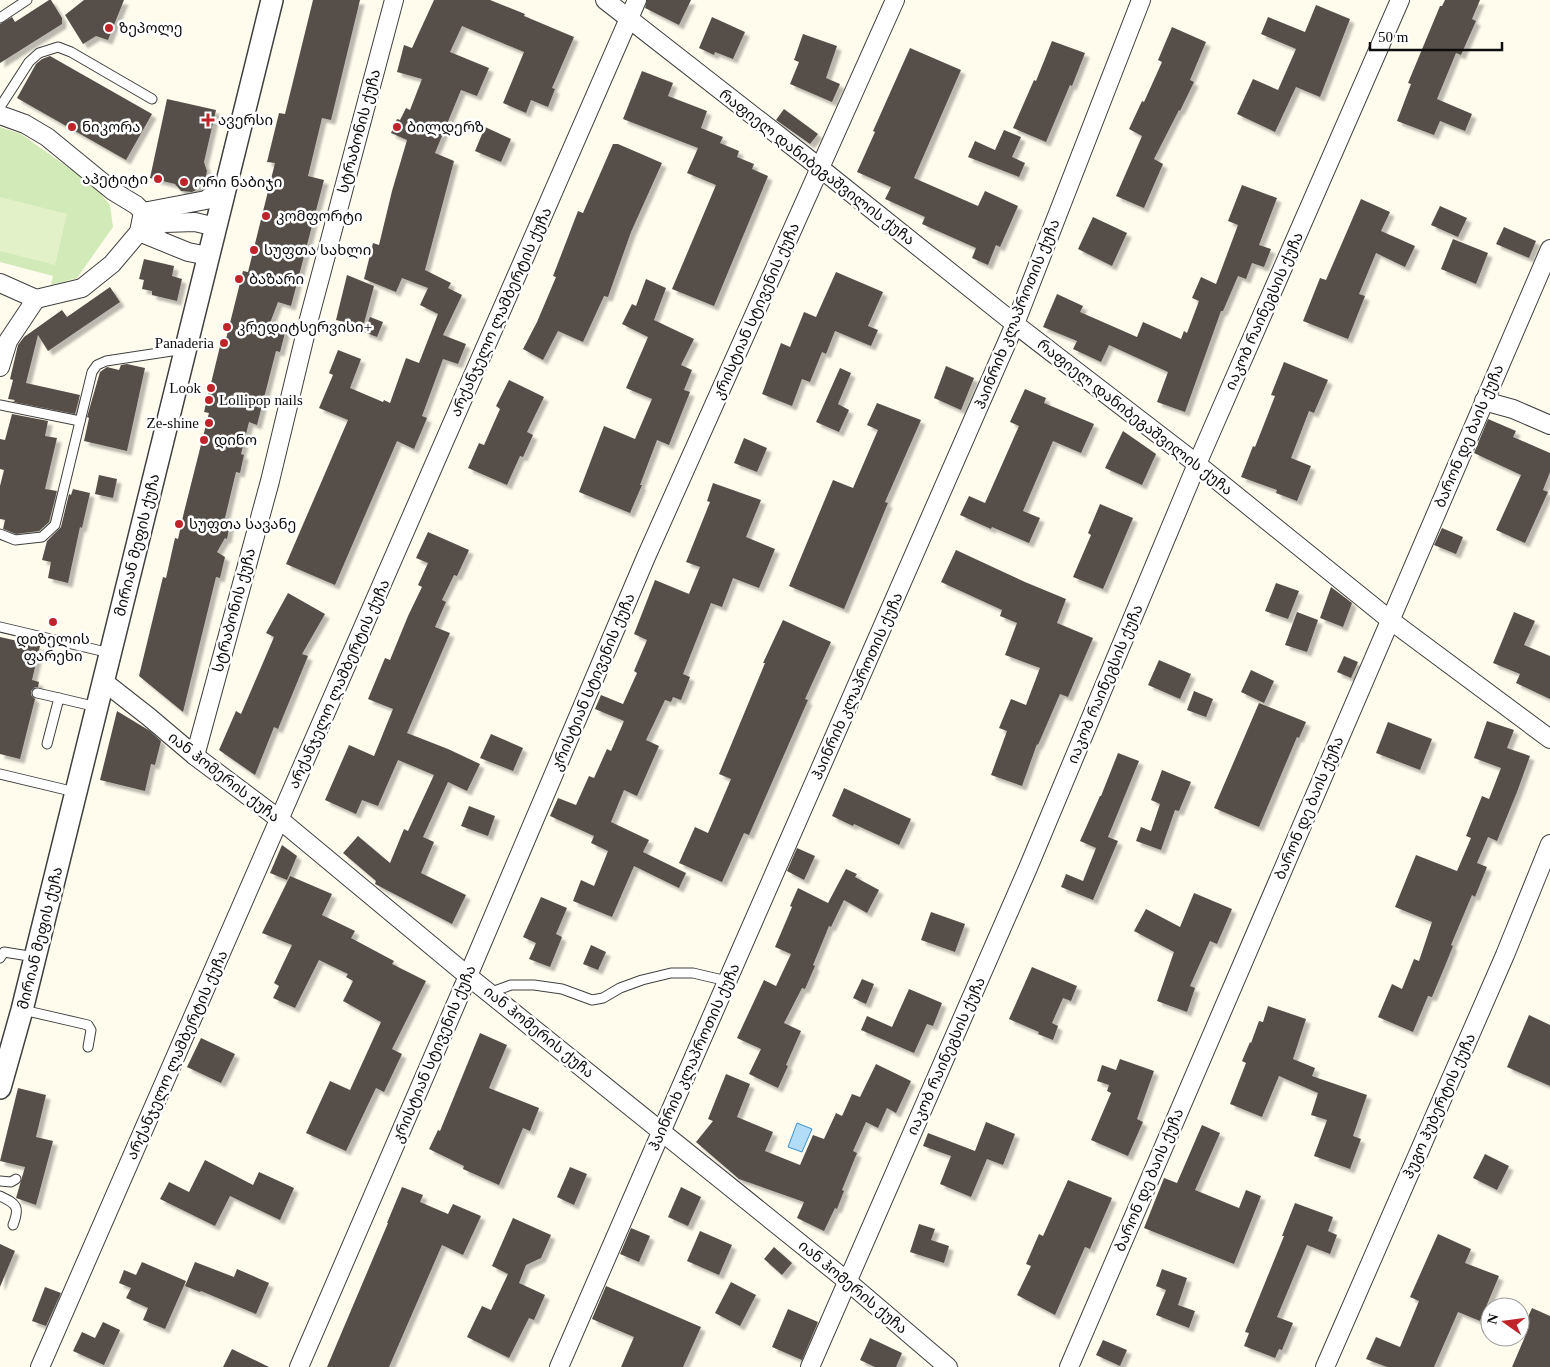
<svg xmlns="http://www.w3.org/2000/svg" width="1550" height="1367" viewBox="0 0 1550 1367" font-family="'Times New Roman','Noto Sans Georgian',serif">
<defs>
<filter id="shadow"><feDropShadow dx="4.5" dy="4.5" stdDeviation="1" flood-color="#0004"/></filter>
</defs>
<rect width="100%" height="100%" fill="#fffcee"/>
<path fill="#d1eab7" d="M0,127l21,7 73,52 16,19 3,22 -36,51 -26,7 2,-9 -53,-14z"/>
<path fill="#e3f1c9" d="M0,197l67,17 -12,51 -55,-14z"/>
<path fill="#b2dcf7" stroke="#3891ce" d="M797,1123l15,6 -10,23 -14,-5z"/>
<g fill="#564f4a" filter="url(#shadow)">
<path d="M49,0h2l11,18v6l-62,39v-39l12,-7 3,5z"/>
<path d="M84,0h40l-16,40 -12,-4 -13,8 -18,-29z"/>
<path d="M313,0h47l-29,120 -9,-2 -14,58 16,4 -33,126 -13,-4 -8,21 16,6 -6,23 -4,-1 -19,74 -8,-3 -8,32 3,1 -4,18 -4,-1 -12,50 6,1 -3,16 -2,-1 -8,14 8,5 -5,21 -4,-1 -33,135 -44,-36 24,-99 3,1 9,-40 3,1 6,-27 25,-99 -5,-1 18,-74 4,1 17,-68 5,1 27,-109 -8,-1 12,-49 6,1z"/>
<path d="M434,0h56l35,14 -1,2 50,21 -22,51 3,1 -7,18 -17,-7 -5,13 -23,-10 21,-51 -62,-26 -12,26 39,16 -12,28 -16,-6 -26,63 19,8 -29,109 26,13 -3,5 14,7 -19,40 23,9 -8,20 -15,-5 -21,57 5,2 -13,31 -17,-8 -62,144 -49,-21 62,-144 -29,-12 14,-33 -4,-2 9,-23 23,9 -11,29 33,14 1,-2 6,3 16,-45 13,5 19,-49 -18,-9 8,-17 -26,-10 -6,14 -32,-13 9,-36 6,2 13,-54 15,-51 -16,-7 6,-14 3,1 6,-12 4,2 12,-31 -25,-7 7,-27 8,3z"/>
<path d="M647,0h44l-12,25 -34,-17z"/>
<path d="M1445,0h35l-8,19 4,2 -15,34 -5,-2 -19,46 35,15 -7,17 -25,-10 -6,14 -37,-14 14,-37 -3,-1 32,-77h2z"/>
<path d="M1316,5l34,14 -30,78 -24,-10 -21,45 -38,-18 16,-35 25,11 18,-41 -35,-15 7,-17 37,15z"/>
<path d="M712,17l33,15 -12,27 -18,-7 -1,3 -15,-7z"/>
<path d="M1172,27l34,15 -16,38 4,2 -14,29 -1,-1 -25,49 9,5 -19,44 -28,-12 26,-60 -13,-7 13,-28 2,1 18,-40 -4,-2z"/>
<path d="M803,34l34,12 -11,32 14,6 -8,18 -42,-18 9,-22 -5,-2z"/>
<path d="M1052,41l33,12 -13,33 -2,-1 -24,57 -33,-14 21,-48 2,1z"/>
<path d="M910,48l51,22 -47,108 64,28 7,-15 33,15 -18,41 -4,-2 -8,20 -16,-7 4,-10 -54,-24 3,-7 -40,-18 6,-12 -34,-15 18,-40 -2,-1z"/>
<path d="M50,56l102,58 -26,46 -109,-62 19,-34 6,-5z"/>
<path d="M642,71l31,12 -5,13 39,15 -6,17 22,9 -3,6 19,8 -2,6 17,7 -2,5 16,7 -54,130 -42,-17 44,-104 -29,-12 11,-25 -75,-29z"/>
<path d="M167,99l49,11 -12,52 3,9 -2,10 -5,7 -8,4 -11,-1 -6,-7 -25,-6z"/>
<path d="M784,109l34,25 -8,10 -34,-24z"/>
<path d="M485,127l26,12 -10,23 -26,-11z"/>
<path d="M1004,130l17,7 -9,20 13,6 -6,14 -51,-20 7,-16 20,9z"/>
<path d="M613,144h5l44,19 -31,69 -23,65 -4,-1 -21,46 -25,-11 -15,29 -20,-11 14,-27 19,-45 -3,-1 25,-65 5,2z"/>
<path d="M1242,185l35,13 -18,47 12,4 -7,18 -12,-4 -6,16 -8,-3 -15,35h-2l-36,101 -28,-10 11,-30 -59,-27 -8,17 -28,-13 4,-8 -34,-14 14,-33 26,12 -3,6 57,25 6,-15 38,17 3,-8 3,2 12,-32 -7,-3 9,-21 15,7 22,-59 -10,-4z"/>
<path d="M1361,199l29,13 -9,19 34,15 -10,21 -29,-14 -17,41 6,2 -17,43 -45,-18 17,-43 6,2z"/>
<path d="M1440,206l27,12 -9,19 -27,-12z"/>
<path d="M1093,217l34,16 -15,33 -34,-17z"/>
<path d="M1504,227l32,14 -7,17 -33,-14z"/>
<path d="M1453,239l35,14 -12,31 -35,-15z"/>
<path d="M144,259l30,7 -2,10 10,3 -5,22 -25,-6v-4l-10,-2 2,-9 -5,-1z"/>
<path d="M836,272l47,20 -15,34 10,4 -7,16 -36,-15 -9,23 -4,-2 -12,30 -8,-3 -10,27 -30,-12 19,-51 9,4 14,-35 12,5z"/>
<path d="M347,275l27,11 -11,41 -27,-7z"/>
<path d="M646,279l20,9 -12,32 40,19 -13,26 11,5 -8,20 6,2 -21,53 -12,-5 -17,45h2l-12,28 -51,-21 25,-66 31,13 17,-40 -26,-11 22,-51 -26,-13 10,-20 4,2z"/>
<path d="M110,287l10,15 -72,49 -10,-16 -12,48 54,12 -5,19 -61,-12 1,-2 -7,-1 5,-19 -3,-1 8,-34 6,-8 38,-27 5,7z"/>
<path d="M370,317l13,5 -6,15 -13,-5z"/>
<path d="M1284,362l44,18 -14,33 -5,-2 -18,47 20,8 -14,35 -21,-8 1,-3 -36,-13 12,-31 2,1 20,-51 -4,-1z"/>
<path d="M127,364l18,4 -18,83 -43,-10 5,-23 -2,-1 13,-45 7,-5 12,3 2,-5z"/>
<path d="M946,366l28,12 -13,32 -27,-12z"/>
<path d="M840,368l11,5 -13,31 11,6 -10,22 -23,-10z"/>
<path d="M509,380l35,17 -17,35 6,3 -10,22 -3,-1 -13,29 -39,-17 11,-25 5,2 16,-36 -4,-3z"/>
<path d="M1025,389l21,9 -2,5 50,21 -13,29 -28,-12 -30,70 17,7 -11,25 -37,-16 -1,2 -31,-14 9,-19 16,7 34,-77 -9,-4z"/>
<path d="M877,403l44,17 -36,82 3,1 -44,106 -55,-23 44,-106 20,8 25,-58 -11,-5z"/>
<path d="M12,414l36,7 -3,15 12,2 -12,51 12,2 -8,31 -10,9 -23,3 -13,-5 2,-9 -5,-1v-33l4,-16 -4,-1v-30l5,1z"/>
<path d="M1488,419l28,12 -3,6 37,16v19l-7,18 5,2 -23,51 -29,-13 25,-55 -47,-22z"/>
<path d="M1123,431l33,23 -14,31 -37,-17z"/>
<path d="M744,438l23,10 -10,24 -23,-9z"/>
<path d="M99,475l18,4 -4,19 -18,-4z"/>
<path d="M713,483l48,17 -15,37 29,12 -16,39 -26,-10 -11,29 -11,-4 -28,71 7,3 -9,23 -8,-3 -2,5 -6,-2 -19,40 13,6 -22,50 -13,-6 -13,32 38,18 -6,12 43,21 -7,15 -45,-22 -22,51 -39,-16 8,-21 13,6 14,-35 -17,-8 3,-7 -44,-20 8,-18 18,7 13,-29 5,2 13,-29 4,2 13,-30 -29,-12 6,-14 22,9 14,-31 -3,-2 13,-31 -13,-6 21,-54 34,14 11,-27 -14,-5 24,-60 -3,-1z"/>
<path d="M73,489l17,4 -8,35 -2,-1 -12,56 -20,-5 3,-16 -9,-2 5,-19 14,-14 8,-33 2,1z"/>
<path d="M1100,504l33,14 -30,71 -30,-12 18,-42 -3,-2z"/>
<path d="M1442,528l21,9 -7,17 -22,-9z"/>
<path d="M428,532l41,18 -12,26 -3,-1 -12,25 4,2 -11,25 15,6 -43,100 41,16 32,15 -13,27 -19,-9 -25,55 11,5 -13,31 45,22 -14,29 -77,-40 1,-3 -33,-28 15,-17 32,27 14,-34 4,2 26,-56 -36,-15 -20,46 -16,-6 -6,14 -31,-14 24,-55 25,11 19,-47 -25,-10 17,-41 5,2 18,-44 14,-29 -4,-2 10,-22 -12,-5z"/>
<path d="M956,550l69,32 41,17 -9,24 36,15 -25,59 -8,-3 -22,51 -1,-1 -15,42 -31,-11 16,-44 -8,-3 12,-29 15,6 14,-37 -35,-13 12,-32 -17,-7 2,-6 -61,-28z"/>
<path d="M1276,583l23,8 -11,28 -23,-8z"/>
<path d="M1331,587l21,16 -9,24 -23,-9z"/>
<path d="M288,593l37,21 -23,40 6,2 -30,73 -4,-2 -19,48 -36,-25 17,-39 5,3 33,-77 -8,-4z"/>
<path d="M1297,612l21,8 -11,32 -22,-7z"/>
<path d="M1514,612l21,9 -11,24 26,11v43l-34,-16 4,-9 -27,-11z"/>
<path d="M783,620l48,22 -26,57 3,1 -59,135 -5,-2 -22,49 -43,-19 16,-36 13,6 23,-54 -12,-5 46,-111h-2z"/>
<path d="M0,637l40,9 -8,34 7,2 -1,5h-3l-4,4v4l4,4 -15,60 -20,-5z"/>
<path d="M1344,656l14,6 -7,16 -14,-6z"/>
<path d="M1159,660l32,14 -11,25 -32,-14z"/>
<path d="M1251,670l23,11 -10,22 -23,-11z"/>
<path d="M1194,691l19,8 -7,18 -19,-7z"/>
<path d="M1259,703l47,19 -7,16 -2,-1 -38,90 -45,-19z"/>
<path d="M117,711l33,20 11,10 -6,24 -4,-1 -6,27 -45,-11z"/>
<path d="M1487,721l27,9 -7,18 23,8 -13,36 -20,49 -9,-4 -11,26 10,4 -12,30 -3,-2 -21,50 2,1 -8,20 -13,31 -4,-1 -15,36 -35,-15 14,-33 10,5 12,-30 5,2 13,-39 -37,-15 21,-52 41,16 14,-33 -5,-2 16,-40 7,3 12,-31 -27,-10z"/>
<path d="M1388,722l44,17 -12,31 -44,-17z"/>
<path d="M491,734l32,14 -10,23 -33,-13z"/>
<path d="M1118,753l21,8 -31,76 10,4 -25,59 -32,-13 5,-13 17,7 13,-33 -16,-7 20,-45h1z"/>
<path d="M1162,770l29,12 -12,29 -4,-1 -14,40 -25,-9 5,-14 10,4 9,-27 -9,-4z"/>
<path d="M844,788l67,31 -12,26 -45,-21 -1,2 -21,-10z"/>
<path d="M469,806l26,10 -7,20 -27,-10z"/>
<path d="M282,845l15,11 -10,24 -17,-7z"/>
<path d="M797,848l18,8 -11,24 -17,-9z"/>
<path d="M846,869l11,5 -2,3 24,13 -12,23 -23,-13 -13,27 -2,-1 -16,39 2,1 -10,23 -3,-1 -18,35 17,8 -15,34 2,1 -10,22 -29,-14 12,-25 -24,-11 27,-58 12,6 15,-32 -16,-7 17,-40 -2,-1 8,-18 30,15z"/>
<path d="M290,876l42,18 -10,21 33,16 -4,7 43,23 -2,3 34,17 -34,68 10,5 -18,38 -8,-4 -30,63 -40,-18 24,-52 20,9 31,-68 -38,-21 10,-20 -7,-4 2,-3 -29,-14 -24,48 -22,-10 6,-12 -5,-3 18,-38 -30,-12z"/>
<path d="M1194,893l38,16 -15,35 -7,-3 -20,45 5,2 -8,24 -30,-11 17,-49 -40,-21 12,-22 34,18z"/>
<path d="M541,897l26,11 -11,26 6,3 -12,30 -21,-8 7,-16 -13,-6z"/>
<path d="M931,912l34,12 -10,28 -34,-12z"/>
<path d="M591,945l15,7 -8,18 -15,-6z"/>
<path d="M1032,967l45,19 -6,15 -8,-3 -11,25 6,3 -5,14 -15,-6 1,-2 -30,-13z"/>
<path d="M862,979l12,5 -8,20 -13,-6z"/>
<path d="M909,989l33,14 -9,23 -6,-2 -13,29 -53,-23 6,-14 25,11z"/>
<path d="M1268,1006l38,13 -13,40 22,9 -3,8 55,19 -14,41 8,3 -11,30 -36,-13 13,-36 -16,-5 7,-22 -39,-17 -17,41 -32,-13 16,-41 -4,-2 8,-19 1,1 8,-22 4,1z"/>
<path d="M1529,1015l21,10v61l-43,-19z"/>
<path d="M480,1033l27,12 -18,43 50,20 -9,23 -7,-3 -24,57 -36,-16 1,-3 -35,-17 9,-19 2,1z"/>
<path d="M201,1038l34,16 -14,29 -34,-16z"/>
<path d="M1120,1059l34,12 -17,48 6,3 -15,34 -37,-16 20,-47 -4,-2 2,-6 -12,-4 5,-16 14,5z"/>
<path d="M876,1064l35,17 -15,32 -9,-5 -9,20 -12,-6 -13,29 4,2 -15,37 2,1 -7,18 -2,-1 -11,23 -27,-13 7,-16 -65,-23 -43,-37 17,-21 -5,-2 18,-45 24,10 -13,33 36,15 -8,19 35,14 13,-30 11,4 12,-26 6,3 10,-22 8,3z"/>
<path d="M18,1088l28,7 -10,42 17,4 -17,64 -20,-7 9,-31 -25,-6z"/>
<path d="M986,1122l29,12 -12,31 -16,-6 -16,38 -31,-13 11,-28 -28,-10 5,-13 47,18z"/>
<path d="M1202,1125l18,8 -25,57 44,18 7,-18 15,6 -27,68 -90,-36 20,-50 13,5z"/>
<path d="M1485,1154l24,12 -12,24 -24,-12z"/>
<path d="M205,1160l48,25 6,-13 35,16 -14,32 -50,-24 -15,30 -55,-27 9,-17 20,10z"/>
<path d="M570,1167l17,7 -13,31 -17,-8z"/>
<path d="M1068,1180l44,18 -22,51 -5,-2 -30,68 -38,-20 14,-29 -5,-2 13,-30 4,2z"/>
<path d="M402,1187l21,8 -3,7 28,12 5,-10 28,12 -18,39 -21,-10 -53,122h-62l61,-144h-1z"/>
<path d="M681,1187l20,10 -13,29 -20,-9z"/>
<path d="M1295,1203l38,14 -5,14 9,4 -7,19 -23,-9 -30,72 16,6 -11,27 -3,-1 -4,9 -31,-12 5,-13 -4,-1 39,-96h-2z"/>
<path d="M513,1218l38,17 -10,23 -15,7 -7,18 26,12 -11,25 -5,-2 -20,40 -42,-21 15,-31 9,4 17,-36 -16,-8z"/>
<path d="M919,1224l16,5 -4,11 18,6 -5,17 -34,-11z"/>
<path d="M631,1228l19,8 -11,26 -19,-8z"/>
<path d="M700,1231l32,14 -13,30 -32,-14z"/>
<path d="M1438,1234l33,15 -6,14 34,13 -19,45 -22,-9 -24,55h-47l-21,-8 10,-22 24,10 19,-46 -9,-4z"/>
<path d="M0,1244l15,7 -15,36z"/>
<path d="M774,1247l18,16 -10,12 -18,-16z"/>
<path d="M142,1262l44,19 -21,48 -22,-9 5,-12 -22,-10 5,-10 -12,-5 5,-13 12,5z"/>
<path d="M195,1262l39,15 3,-8 32,14 -13,31 -55,-23 -1,1 -15,-6z"/>
<path d="M1162,1269l25,9 -9,27 17,6 -6,17 -33,-13 10,-25 -10,-4z"/>
<path d="M731,1282l25,13 -16,31 -25,-13z"/>
<path d="M606,1286l95,41 -18,40h-62l13,-30 -42,-18z"/>
<path d="M45,1287l16,6 -15,33 -14,-5z"/>
<path d="M1532,1308l18,8v51h-38l15,-35 -5,-2z"/>
<path d="M788,1309l30,13 -16,38 -30,-13z"/>
<path d="M103,1322l17,8 -16,35 -31,-14 9,-19 13,6z"/>
<path d="M870,1338l32,15 -6,14h-21l-15,-7z"/>
<path d="M1103,1340l24,10 -7,16 -24,-11z"/>
<path d="M232,1349l37,18h-46z"/>
</g>
<g fill="none" stroke-linecap="round" stroke-linejoin="round">
<g stroke="#404040" stroke-width="11">
<g id="service">
<path d="M0,18l27,-18"/>
<path d="M0,107l29,-45 10,-9 19,-6 13,5 81,47"/>
<path d="M0,405l80,16"/>
<path d="M0,534l15,6 27,-3 13,-12 37,-153 5,-7 9,-4 79,-12"/>
<path d="M0,627l110,26"/>
<path d="M37,693l22,5"/>
<path d="M47,744l12,-46 38,9"/>
<path d="M0,774l75,18"/>
<path d="M0,958l4,-6 31,5"/>
<path d="M489,993l22,-8h23l28,4 30,11 11,-2 17,-10 22,-8 29,-7h22l34,8"/>
<path d="M23,1010l65,15 3,5 -3,17"/>
<path d="M0,1181l11,1 5,-3"/>
<path d="M0,1196c17,8 20,11 13,29"/>
</g>
</g>
<g stroke="#404040" stroke-width="20">
<g id="minor">
<path d="M605,0l205,160 205,164 182,140 193,156 160,119"/>
<path d="M0,115l25,9 22,13 66,54 23,14 7,7"/>
<path d="M143,212l63,-12 20,-16"/>
<path d="M139,232l26,-9 30,-1 21,5"/>
<path d="M139,232l49,20 20,4"/>
<path d="M0,283l36,16 46,-11 30,-24 27,-32 4,-20"/>
<path d="M0,367l8,-26 28,-42"/>
<path d="M1484,401l29,8 37,16"/>
<path d="M103,681l46,36 46,39 84,63 189,157 379,305 101,86"/>
<path d="M195,756l75,-275 39,-162 85,-319"/>
<path d="M40,1367l597,-1367"/>
<path d="M299,1367l169,-391 178,-419 249,-557"/>
<path d="M559,1367l103,-237 353,-806 126,-324"/>
<path d="M810,1367l218,-499 169,-404 203,-464"/>
<path d="M1069,1367l481,-1118"/>
<path d="M1325,1367l180,-412 45,-111"/>
</g>
</g>
<g stroke="#404040" stroke-width="24">
<path id="tertiary" d="M0,1088l22,-78 250,-1010"/>
</g>
<use href="#service" stroke="#fff" stroke-width="9"/>
<use href="#minor" stroke="#fff" stroke-width="18"/>
<use href="#tertiary" stroke="#fff" stroke-width="21"/>
</g>
<g fill="#bf242a" stroke="#fff" stroke-width="2">
<circle cx="109" cy="28" r="5"/>
<path d="M205.5 112.5h5v5h5v5h-5v5h-5v-5h-5v-5h5z"/>
<circle cx="72" cy="127" r="5"/>
<circle cx="397" cy="127" r="5"/>
<circle cx="158" cy="179" r="5"/>
<circle cx="184" cy="182" r="5"/>
<circle cx="266" cy="216" r="5"/>
<circle cx="254" cy="250" r="5"/>
<circle cx="239" cy="279" r="5"/>
<circle cx="227" cy="327" r="5"/>
<circle cx="224" cy="343" r="5"/>
<circle cx="211" cy="388" r="5"/>
<circle cx="209" cy="400" r="5"/>
<circle cx="209" cy="423" r="5"/>
<circle cx="204" cy="440" r="5"/>
<circle cx="179" cy="524" r="5"/>
<circle cx="53" cy="622" r="5"/>
</g>
<g text-anchor="middle" dominant-baseline="central" stroke-width="5" stroke-linejoin="round" paint-order="stroke">
<g font-size="15" fill="#0d0d0d" stroke="#fff" text-anchor="start">
<text x="119" y="28">ზეპოლე</text>
<text x="218" y="120">ავერსი</text>
<text x="82" y="127">ნიკორა</text>
<text x="407" y="127">ბილდერზ</text>
<text x="148" y="179" text-anchor="end">აპეტიტი</text>
<text x="194" y="182">ორი ნაბიჯი</text>
<text x="276" y="216">კომფორტი</text>
<text x="264" y="250">სუფთა სახლი</text>
<text x="249" y="279">ბაზარი</text>
<text x="237" y="327">კრედიტსერვისი+</text>
<text x="214" y="343" text-anchor="end">Panaderia</text>
<text x="201" y="388" text-anchor="end">Look</text>
<text x="219" y="400">Lollipop nails</text>
<text x="199" y="423" text-anchor="end">Ze-shine</text>
<text x="214" y="440">დინო</text>
<text x="189" y="524">სუფთა სავანე</text>
<text x="53" y="639" text-anchor="middle">დიზელის<tspan x="53" dy="17">ფარეხი</tspan></text>
</g>
<g font-size="15" fill="#0d0d0d" stroke="#fff">
<text transform="translate(359 131) rotate(-75)">სტრაბონის ქუჩა</text>
<text transform="translate(817 167) rotate(38)">რაფიელ დანიბეგაშვილის ქუჩა</text>
<text transform="translate(756 311) rotate(-66)">კრისტიან სტივენის ქუჩა</text>
<text transform="translate(1264 311) rotate(-66)">იაკობ რაინეგსის ქუჩა</text>
<text transform="translate(501 312) rotate(-66)">არქანჯელო ლამბერტის ქუჩა</text>
<text transform="translate(1017 314) rotate(-68)">ჰაინრიხ კლაპროთის ქუჩა</text>
<text transform="translate(1135 417) rotate(38)">რაფიელ დანიბეგაშვილის ქუჩა</text>
<text transform="translate(1469 436) rotate(-67)">ბარონ დე ბაის ქუჩა</text>
<text transform="translate(137 545) rotate(-76)">მირიან მეფის ქუჩა</text>
<text transform="translate(234 610) rotate(-75)">სტრაბონის ქუჩა</text>
<text transform="translate(593 682) rotate(-67)">კრისტიან სტივენის ქუჩა</text>
<text transform="translate(339 684) rotate(-66)">არქანჯელო ლამბერტის ქუჩა</text>
<text transform="translate(1105 684) rotate(-67)">იაკობ რაინეგსის ქუჩა</text>
<text transform="translate(857 686) rotate(-66)">ჰაინრიხ კლაპროთის ქუჩა</text>
<text transform="translate(224 777) rotate(38)">იან ჰომერის ქუჩა</text>
<text transform="translate(1309 808) rotate(-67)">ბარონ დე ბაის ქუჩა</text>
<text transform="translate(40 938) rotate(-76)">მირიან მეფის ქუჩა</text>
<text transform="translate(539 1032) rotate(39)">იან ჰომერის ქუჩა</text>
<text transform="translate(434 1054) rotate(-67)">კრისტიან სტივენის ქუჩა</text>
<text transform="translate(177 1055) rotate(-66)">არქანჯელო ლამბერტის ქუჩა</text>
<text transform="translate(946 1056) rotate(-66)">იაკობ რაინეგსის ქუჩა</text>
<text transform="translate(694 1057) rotate(-66)">ჰაინრიხ კლაპროთის ქუჩა</text>
<text transform="translate(1439 1106) rotate(-66)">ჰუგო ჰუბერტის ქუჩა</text>
<text transform="translate(1149 1180) rotate(-67)">ბარონ დე ბაის ქუჩა</text>
<text transform="translate(853 1287) rotate(40)">იან ჰომერის ქუჩა</text>
</g>
</g>
<g transform="translate(1505 1322) rotate(284)"><circle r="24" fill="#ffffff" stroke="#9e9e9e"/>
<path d="M0-4L9 19L0 12L-9 19Z" fill="#bf242a"/>
<text y="-8" font-size="14" font-weight="bold" text-anchor="middle" fill="#0d0d0d">N</text>
</g>
<path d="M1370 42v8h132v-8" fill="none" stroke="#0d0d0d" stroke-width="2.5"/>
<text x="1378" y="42" font-size="15" fill="#0d0d0d" stroke="#ffffff" stroke-width="4" paint-order="stroke">50 m</text>
</svg>
